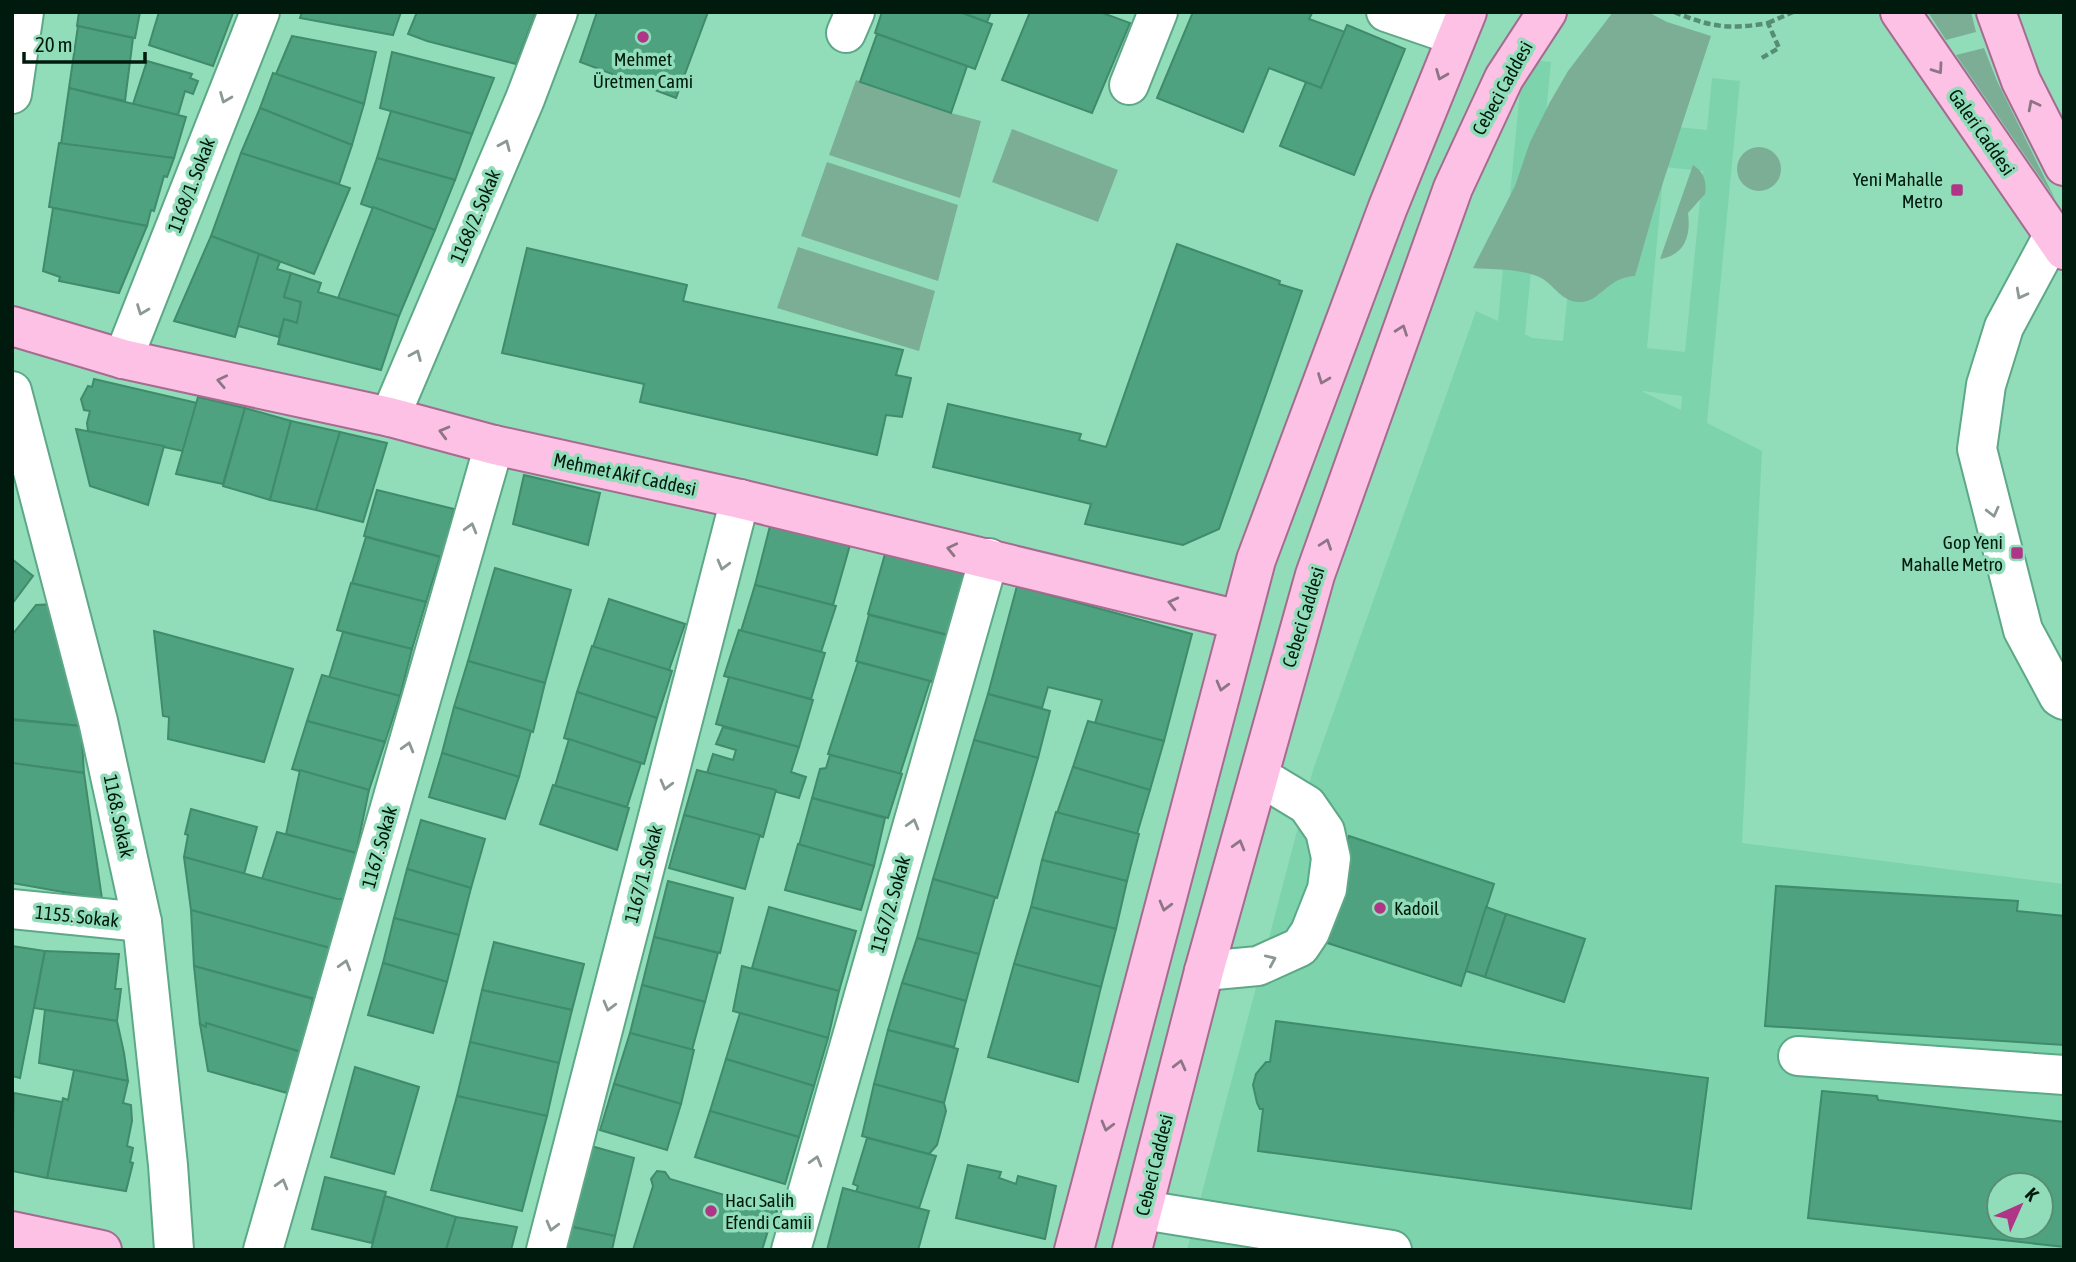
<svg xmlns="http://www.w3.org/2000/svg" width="2076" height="1262" viewBox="0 0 2076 1262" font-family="'Asap Condensed',sans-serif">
<rect width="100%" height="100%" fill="#91ddba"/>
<path fill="#7dd3ac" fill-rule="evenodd" d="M1523,59l28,3 -5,52 161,16 5,-52 28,3 -33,342 55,28 -20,392 322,41v366h-877l126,-480 163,-459 22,10zM1542,156l39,3 -18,182 -31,-3 -7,-4zM1664,167l39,4 -18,181 -38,-4zM1643,391l39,5 -1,14 -38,-18zM1999,1185h42v42h-42z"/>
<g fill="#7cae96">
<path d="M1613,12h35l19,10 44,14 -57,174 -19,66c-29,1 -35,28 -57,26 -16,-1 -23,-15 -35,-23 -19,-11 -48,-9 -70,-11l42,-82 15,-44 20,-40 18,-31z"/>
<path d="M1928,12h43l5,20 -30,8z"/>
<path d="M1984,48l13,33 58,118 -99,-144z"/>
<path d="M856,80l95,33 30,8 -21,77 -131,-43z"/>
<path d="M1012,129l106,41 -20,52 -106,-40z"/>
<circle cx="1759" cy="169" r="22"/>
<path d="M827,162l131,43 -20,76 -137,-45z"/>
<path d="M1693,165c11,7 14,16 12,29l-17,19c3,23 -3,42 -28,46z"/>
<path d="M798,247l137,44 -16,60 -142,-43z"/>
</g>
<g fill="#4ea27f" stroke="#3f8b6b" stroke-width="2" fill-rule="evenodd">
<path d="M79,12h61l-5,26 -58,-12z"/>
<path d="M159,12l74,1 -20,53 -64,-21z"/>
<path d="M302,12h99l-8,23 -93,-17z"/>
<path d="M417,12h119l-20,52 -89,-23 -19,-7z"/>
<path d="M597,12h111l-32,86 -96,-36z"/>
<path d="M882,12h78l32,12 -17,45 -100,-36z"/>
<path d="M960,12h31l-4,10z"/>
<path d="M1030,12h70l30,11 -38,90 -90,-33z"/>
<path d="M1193,12h116l3,1 -3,6 36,13 -24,56 -52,-20 -26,64 -86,-34z"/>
<path d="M1347,25l58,24 -51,126 -74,-29 26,-64 15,6z"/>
<path d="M78,26l55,12 -8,63 -56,-13z"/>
<path d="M877,34l90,32 -16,47 -91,-31z"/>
<path d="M292,36l84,16 -12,52 -88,-30z"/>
<path d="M392,52l102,26 -22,56 -92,-26z"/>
<path d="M147,61l45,13 -2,4 8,3 -5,13 -8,-3 -7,24 -45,-11z"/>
<path d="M273,73l91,31 -12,41 -92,-37z"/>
<path d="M69,88l117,29 -12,41 -113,-14z"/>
<path d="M260,108l92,37 -13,39 -98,-31z"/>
<path d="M391,111l81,23 -17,46 -78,-22z"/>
<path d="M59,143l115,15 -7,19 -3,-1 -10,35 -3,-1 -4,16 -98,-19z"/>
<path d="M241,153l109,35 -36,86 -103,-38z"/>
<path d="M377,158l78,22 -20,50 -74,-26z"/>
<path d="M373,207l62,23 -36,86 -61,-18z"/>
<path d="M53,208l94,18 -28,67 -60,-12 1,-4 -17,-6z"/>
<path d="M211,236l48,18 -24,83 -61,-16z"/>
<path d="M1177,244l103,37 -1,3 23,7 -83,238 -36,16 -98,-21 6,-20 -158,-37 15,-63 133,30 -2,6 27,7z"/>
<path d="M527,248l160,37 -4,16 220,49 -7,25 15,3 -9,39 -16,-2 -9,40 -237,-53 4,-18 -142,-31z"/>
<path d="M259,254l21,8 -3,7 14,4 -7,24 17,5 -4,21 -13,-4 -5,18 -41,-11z"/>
<path d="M291,273l30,10 -3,9 81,24 -18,54 -103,-26 6,-25 13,4 4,-21 -17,-5z"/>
<path d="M94,379l103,24 -14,48 -95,-20 -1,-8 3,-12 -6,-1 -3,-11 7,-13 4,1z"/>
<path d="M198,397l47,11 -22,76 -47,-10z"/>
<path d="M245,408l46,13 -21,79 -47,-14z"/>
<path d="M291,421l49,11 -24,78 -46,-10z"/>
<path d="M76,429l88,17 -16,59 -58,-19z"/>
<path d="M340,432l47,11 -24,79 -47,-12z"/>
<path d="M524,475l76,18 -12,52 -75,-21z"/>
<path d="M377,490l77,19 -12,48 -78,-21z"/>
<path d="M770,526l80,19 -17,60 -78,-20z"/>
<path d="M366,537l74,20 -14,45 -74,-19z"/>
<path d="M885,554l82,18 -19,63 -80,-21z"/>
<path d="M12,559l21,17 -21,28z"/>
<path d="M495,568l76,22 -26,93 -77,-22z"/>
<path d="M351,583l75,19 -14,47 -75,-19z"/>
<path d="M755,585l81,21 -15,46 -80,-21z"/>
<path d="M1017,586l175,48 -28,107 -69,-18 7,-23 -54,-13 -6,21 -54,-14z"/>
<path d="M609,599l76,25 -16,46 -76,-23z"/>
<path d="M54,604l27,122 -69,-7v-84l24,-30z"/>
<path d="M869,615l78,20 -14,47 -77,-21z"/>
<path d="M739,630l86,23 -14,46 -87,-23z"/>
<path d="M154,631l139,38 -29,93 -96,-23 1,-22 -6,-1z"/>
<path d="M343,632l69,17 -12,47 -71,-18z"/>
<path d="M592,646l80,25 -15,47 -80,-26z"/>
<path d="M468,661l77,22 -12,49 -79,-25z"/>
<path d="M858,662l72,19 -30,93 -72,-20z"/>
<path d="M322,675l78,21 -15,46 -78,-21z"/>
<path d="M729,677l84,23 -14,47 -83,-23z"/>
<path d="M577,692l80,26 -13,46 -80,-26z"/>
<path d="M988,694l62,17 -12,47 -64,-18z"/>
<path d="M454,707l77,24 -12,46 -77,-24z"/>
<path d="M12,720l69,6 3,47 -72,-10z"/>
<path d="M307,721l78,21 -16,48 -77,-21z"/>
<path d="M1088,721l76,20 -14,49 -77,-23z"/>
<path d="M723,727l76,20 -8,25 15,5 -7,21 -92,-25 6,-19 20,6 3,-10 -20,-6z"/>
<path d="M569,739l72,24 -14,44 -72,-21z"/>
<path d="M974,740l64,18 -41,140 -64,-19z"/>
<path d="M442,753l77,24 -14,42 -76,-22z"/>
<path d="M830,755l72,19 -14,44 -76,-20 8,-29 6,-1z"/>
<path d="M12,763l72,10 18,126 -90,-16z"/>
<path d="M1073,767l77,23 -13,44 -80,-21z"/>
<path d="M300,770l69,20 -13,63 -70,-19z"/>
<path d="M697,770l79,20 -13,47 -79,-22z"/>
<path d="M553,785l76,23 -12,42 -77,-26z"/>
<path d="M812,798l73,20 -11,48 -75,-21z"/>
<path d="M191,809l66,18 -13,47 -60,-17 4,-22 -3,-1z"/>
<path d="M1056,812l83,22 -12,47 -85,-21z"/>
<path d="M684,815l76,20 -15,54 -76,-21z"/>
<path d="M421,820l64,19 -14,49 -64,-19z"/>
<path d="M277,832l79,21 -13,46h-6l-75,-20z"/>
<path d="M1349,836l145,48 -33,102 -146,-47z"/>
<path d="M798,844l76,22 -13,44 -76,-20z"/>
<path d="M184,857l153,42h6l-13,49 -139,-38z"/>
<path d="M1042,860l85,21 -11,48 -85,-22z"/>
<path d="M407,869l64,19 -12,47 -65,-17z"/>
<path d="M933,879l62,18 -16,57 -62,-16z"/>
<path d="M668,881l65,17 -13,55 -66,-16z"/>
<path d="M1776,886l242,15 -1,10 47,5v129l-299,-19z"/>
<path d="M769,907l87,24 -17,60 -87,-23z"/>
<path d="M1031,907l85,22 -15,58 -87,-23z"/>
<path d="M1486,907l20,7 -21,63 -19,-6z"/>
<path d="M191,910l139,38 -15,51 -121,-33z"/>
<path d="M1506,914l79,25 -21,63 -79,-25z"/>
<path d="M394,918l65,17 -12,47 -64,-19z"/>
<path d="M654,937l64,16 -13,49 -63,-17z"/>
<path d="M917,938l62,16 -13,47 -64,-18z"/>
<path d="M494,942l90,22 -12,46 -90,-20z"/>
<path d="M12,946l33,5 -25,127 -8,-2z"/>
<path d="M45,951l74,3 -4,35h6l-4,32 -83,-13z"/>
<path d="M383,963l64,19 -14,51 -65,-18z"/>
<path d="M1014,964l87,23 -23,95 -90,-25z"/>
<path d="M194,966l119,33 -12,53 -95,-29v4l-6,-3z"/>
<path d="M742,966l97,25 -11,47 -95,-27z"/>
<path d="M902,983l64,18 -12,46 -66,-17z"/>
<path d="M642,985l63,17 -13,48 -62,-17z"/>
<path d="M482,990l90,20 -13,53 -89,-21z"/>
<path d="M45,1010l72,11 7,32 4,28 -89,-18z"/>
<path d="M740,1013l88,25 -14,48 -88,-27z"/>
<path d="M1276,1021l432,57 -17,131 -433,-58 5,-42h-3l-3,-6 -4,-18 3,-11 10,-12h4z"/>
<path d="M206,1023l95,29 -14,41 -79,-22 -8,-47 6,3z"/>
<path d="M888,1030l70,19 -14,54 -70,-19z"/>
<path d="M630,1033l64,17 -13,54 -67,-20z"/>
<path d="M470,1042l89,21 -12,53 -90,-20z"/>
<path d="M726,1059l88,27 -15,51 -89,-26z"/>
<path d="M355,1067l64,20 -25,87 -63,-17z"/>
<path d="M74,1070l54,11 -5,22 8,2 1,16 -5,25 6,2 -3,14 3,1 -7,28 -79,-13 16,-80 5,2z"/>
<path d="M614,1084l67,20 -14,46 -67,-20z"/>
<path d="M874,1084l70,19 2,8 -9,34 -8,9 -67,-18z"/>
<path d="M1822,1091l55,5 1,4 186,22v125l-256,-29zM1999,1185h42v42h-42z"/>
<path d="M14,1093l48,9 -15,76 -35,-7z"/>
<path d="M457,1096l90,20 -25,95 -91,-21z"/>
<path d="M710,1111l89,26 -14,47 -90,-27z"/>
<path d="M867,1138l69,18 -17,52 -63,-16 2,-6 -5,-2z"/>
<path d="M591,1146l43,12 -19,78 -47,-10z"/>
<path d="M968,1165l33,7 -2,6 17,6 2,-8 38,10 -11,53 -89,-21z"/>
<path d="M657,1171l8,1 5,7 88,26 10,-4 8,4 1,7 -6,9 -9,29h-129l20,-64 -2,-7z"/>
<path d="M325,1177l61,15 -14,51 -60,-14z"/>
<path d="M843,1188l86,23 -11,39h-91z"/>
<path d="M385,1196l71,21 -10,33h-75z"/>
<path d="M456,1217l61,10 -6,23h-65z"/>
<path d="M568,1226l47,10 -3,14h-49z"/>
</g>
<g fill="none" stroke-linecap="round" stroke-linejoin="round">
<g stroke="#5da887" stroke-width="42">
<g id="minor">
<path d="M1386,12l70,24"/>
<path d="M846,33l9,-21"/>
<path d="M1129,85l29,-73"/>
<path d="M12,94l12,-82"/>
<path d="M2054,234l-50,93 -18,58 -9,64 46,181 36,67 5,3"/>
<path d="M123,359l137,-347"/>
<path d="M12,391l86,330 44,201 26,243 6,85"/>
<path d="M390,417l135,-318 33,-87"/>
<path d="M12,909l130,13"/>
<path d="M1204,971l54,-5 42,-19 10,-15 17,-43 4,-31 -6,-27 -18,-26 -48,-29"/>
<path d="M1798,1056l266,19"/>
<path d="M1143,1210l249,40"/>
<path d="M263,1250l231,-805"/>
<path d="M546,1250l194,-751"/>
<path d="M791,1250l198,-692"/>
</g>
</g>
<g stroke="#a46c8f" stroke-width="42">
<g id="major">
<path d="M1900,12l164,238"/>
<path d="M1996,12l25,69 43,85"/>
<path d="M12,326l111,33 267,58 104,28 246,54 499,121"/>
<path d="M12,1231l90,19"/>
<path d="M1074,1250l182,-690 132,-353 79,-195"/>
<path d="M1132,1250l72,-279 111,-396 138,-387 51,-110 43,-66"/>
</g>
</g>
<g stroke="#568e74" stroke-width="4.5" stroke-dasharray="7 3.5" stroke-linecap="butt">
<path d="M1674,12c37,15 54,18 94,11l11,25 -19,11"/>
<path d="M1768,23l25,-11"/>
</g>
<use href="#minor" stroke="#fff" stroke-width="38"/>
<use href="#major" stroke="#fec1e6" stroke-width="38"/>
</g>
<defs><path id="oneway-chevron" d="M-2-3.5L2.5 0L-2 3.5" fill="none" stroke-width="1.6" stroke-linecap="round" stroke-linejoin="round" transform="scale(1.75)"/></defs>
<g stroke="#8c7685">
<use href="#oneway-chevron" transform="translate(1938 69) rotate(55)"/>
<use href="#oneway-chevron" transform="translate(1441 75) rotate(112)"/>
<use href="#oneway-chevron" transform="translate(2033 105) rotate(-117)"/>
<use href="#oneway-chevron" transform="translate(1402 330) rotate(-70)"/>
<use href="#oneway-chevron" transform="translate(1323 379) rotate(111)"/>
<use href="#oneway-chevron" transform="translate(222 381) rotate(-168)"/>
<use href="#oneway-chevron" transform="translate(444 432) rotate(-165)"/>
<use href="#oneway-chevron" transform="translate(1326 544) rotate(-71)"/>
<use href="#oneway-chevron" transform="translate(952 549) rotate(-167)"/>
<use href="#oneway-chevron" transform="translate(1173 603) rotate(-166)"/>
<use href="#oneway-chevron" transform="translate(1222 686) rotate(105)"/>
<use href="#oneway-chevron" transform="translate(1239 845) rotate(-74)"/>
<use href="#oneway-chevron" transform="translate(1165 906) rotate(105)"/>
<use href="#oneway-chevron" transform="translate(1180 1065) rotate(-76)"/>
<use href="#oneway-chevron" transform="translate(1107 1126) rotate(105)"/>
</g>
<g stroke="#8c9893">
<use href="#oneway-chevron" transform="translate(225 98) rotate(112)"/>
<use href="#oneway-chevron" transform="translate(505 145) rotate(-67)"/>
<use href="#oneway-chevron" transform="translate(2021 294) rotate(118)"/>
<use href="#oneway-chevron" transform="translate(142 310) rotate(111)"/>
<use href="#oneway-chevron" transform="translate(416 355) rotate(-67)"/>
<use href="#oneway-chevron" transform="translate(1993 512) rotate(76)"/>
<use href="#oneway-chevron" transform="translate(471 528) rotate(-74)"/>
<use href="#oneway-chevron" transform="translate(723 565) rotate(105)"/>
<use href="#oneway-chevron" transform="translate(408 747) rotate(-74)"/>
<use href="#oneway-chevron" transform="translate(666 785) rotate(105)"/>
<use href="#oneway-chevron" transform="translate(913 824) rotate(-74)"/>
<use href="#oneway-chevron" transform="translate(1271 960) rotate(-24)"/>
<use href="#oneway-chevron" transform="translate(345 965) rotate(-74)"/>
<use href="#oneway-chevron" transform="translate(609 1006) rotate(105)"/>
<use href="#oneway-chevron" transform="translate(816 1161) rotate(-74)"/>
<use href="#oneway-chevron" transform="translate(282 1184) rotate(-74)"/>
<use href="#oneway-chevron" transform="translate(552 1226) rotate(105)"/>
</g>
<g fill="#af3587" stroke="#91ddba" stroke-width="2.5">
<circle cx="643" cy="37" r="7"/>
<rect x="1950" y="183" width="14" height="14" rx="3.5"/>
<rect x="2010" y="546" width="14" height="14" rx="3.5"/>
<circle cx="1380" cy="908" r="7"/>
<circle cx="711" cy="1211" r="7"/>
</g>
<g text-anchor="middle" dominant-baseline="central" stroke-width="7" stroke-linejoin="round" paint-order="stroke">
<g font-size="19" fill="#001a0e" stroke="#91ddba" text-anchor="end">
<text x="643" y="59" text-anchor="middle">Mehmet<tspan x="643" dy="22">Üretmen Cami</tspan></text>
<text x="1943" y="179">Yeni Mahalle<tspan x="1943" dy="22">Metro</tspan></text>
<text x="2003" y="542">Gop Yeni<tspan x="2003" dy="22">Mahalle Metro</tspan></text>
<text x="1394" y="908" text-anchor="start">Kadoil</text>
<text x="725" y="1200" text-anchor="start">Hacı Salih<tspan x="725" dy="22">Efendi Camii</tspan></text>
</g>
<g font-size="19" fill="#001a0e" stroke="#91ddba">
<text transform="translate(1502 88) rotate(-61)">Cebeci Caddesi</text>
<text transform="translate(1982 132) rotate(55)">Galeri Caddesi</text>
<text transform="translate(191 185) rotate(-69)">1168/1. Sokak</text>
<text transform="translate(475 216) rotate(-67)">1168/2. Sokak</text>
<text transform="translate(625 474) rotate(12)">Mehmet Akif Caddesi</text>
<text transform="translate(1303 617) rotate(-73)">Cebeci Caddesi</text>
<text transform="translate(119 816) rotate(78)">1168. Sokak</text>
<text transform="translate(379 847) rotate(-74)">1167. Sokak</text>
<text transform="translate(643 874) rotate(-75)">1167/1. Sokak</text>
<text transform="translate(890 904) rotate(-74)">1167/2. Sokak</text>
<text transform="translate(77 916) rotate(6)">1155. Sokak</text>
<text transform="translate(1154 1165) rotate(-76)">Cebeci Caddesi</text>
</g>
</g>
<rect width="2076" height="1262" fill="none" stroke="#001a0e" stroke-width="28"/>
<g transform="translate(2020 1206) rotate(45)"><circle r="33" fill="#91ddba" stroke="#578f75" stroke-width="2"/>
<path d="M0-5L12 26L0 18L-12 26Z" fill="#af3587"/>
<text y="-10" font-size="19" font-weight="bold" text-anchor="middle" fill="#001a0e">K</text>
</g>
<path d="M24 52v10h121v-10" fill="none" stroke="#001a0e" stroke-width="3.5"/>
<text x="35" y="52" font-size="21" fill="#001a0e" stroke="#91ddba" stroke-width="5" paint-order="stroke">20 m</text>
</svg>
